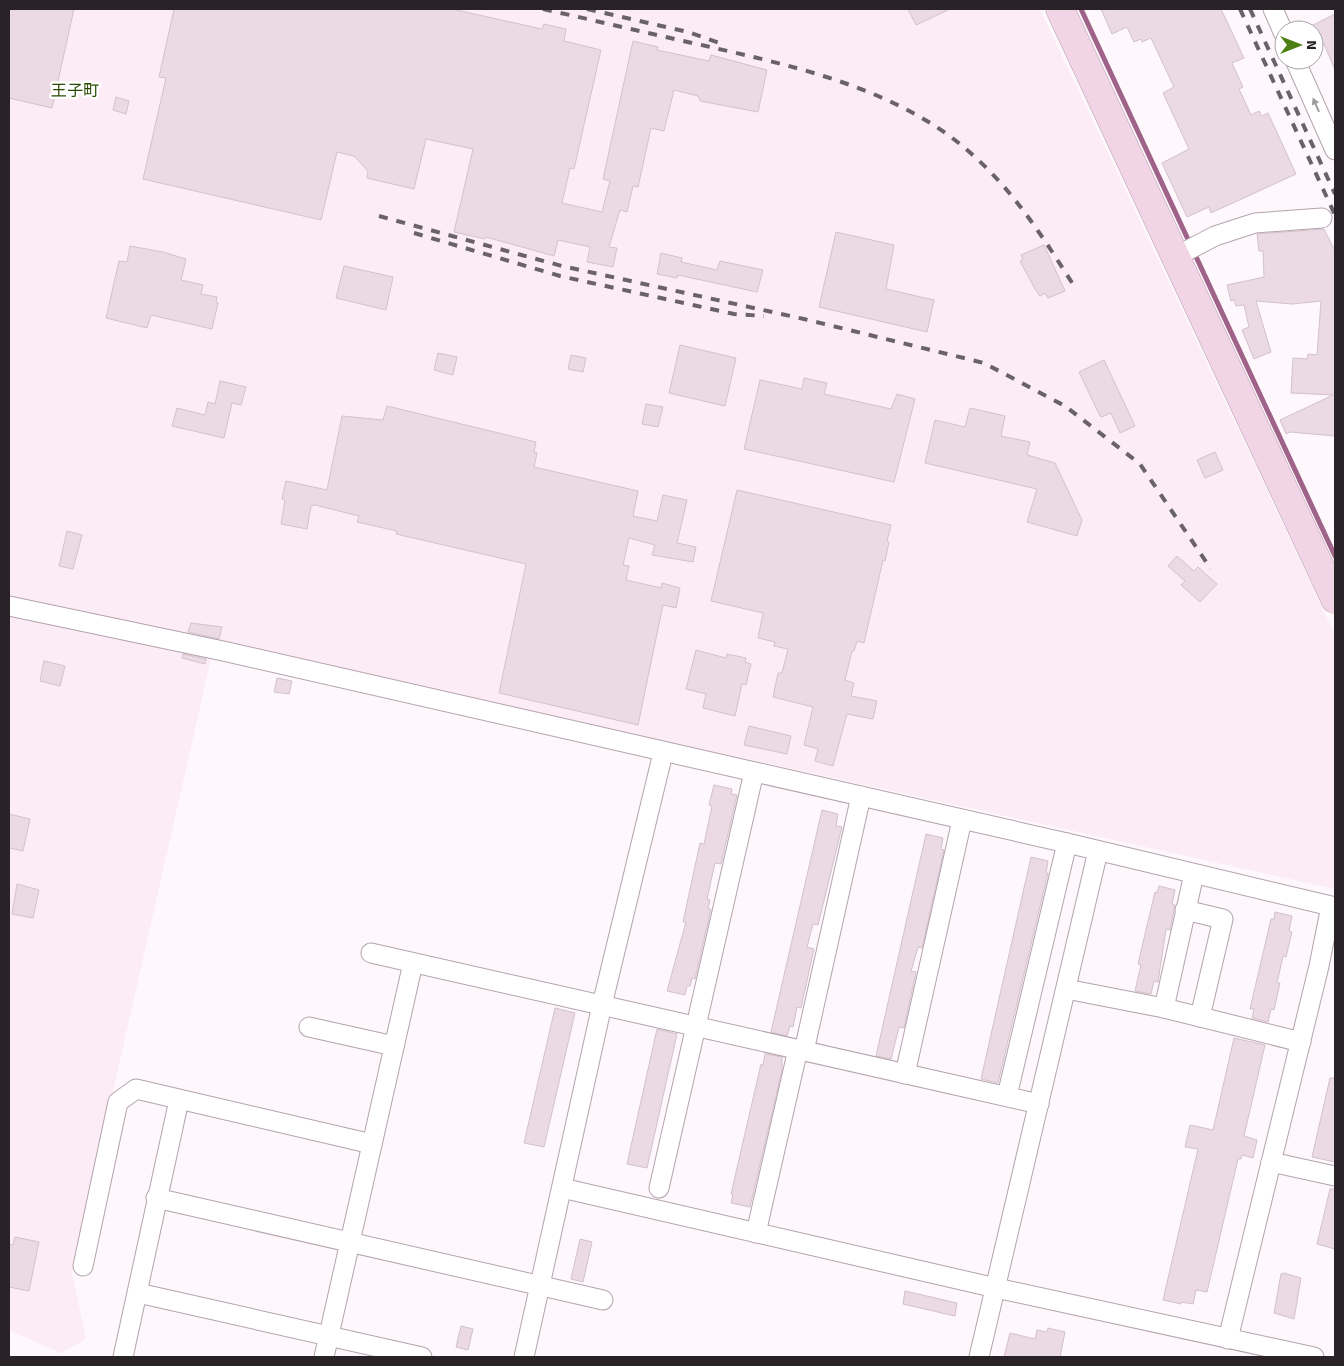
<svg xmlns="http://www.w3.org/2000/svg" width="1344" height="1366" viewBox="0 0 1344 1366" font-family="Signika,'Noto Sans JP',sans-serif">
<rect width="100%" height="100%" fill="#fef7fb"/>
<path fill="#fcecf5" d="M9,9h1031l295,626v254l-1120,-248 -143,631 14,67 -25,14 -52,-23z"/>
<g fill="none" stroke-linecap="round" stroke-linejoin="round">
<path stroke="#9f6389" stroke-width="5" d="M1081,9l254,547"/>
</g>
<g fill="#ebd9e3" stroke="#d3c1cb">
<path d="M9,9h65l-22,99 -43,-10z"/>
<path d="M174,9h278l90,20 2,-5 22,5 -2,12 37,9 -27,119 -4,-1 -8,35 40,9 8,-31 -7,-2 30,-138 25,6 -1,3 52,11 2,-6 56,15 -9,42 -58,-11 -2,-5 -24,-6 -10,41 -13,-3 -13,59 -5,-1 -6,26 -7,-2 -11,37 8,1 -4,19 -26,-5 3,-15 -32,-7 -4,16 -68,-19 -1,2 -31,-7 19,-83 -47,-10 -12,50 -47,-11 1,-7 -14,-15 -17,-4 -16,68 -178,-41 23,-101 -7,-1z"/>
<path d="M908,9h42l-34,16z"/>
<path d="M1101,9h120l23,49 -12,5 11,24 -4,2 12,26 8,-4 3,5 6,-3 28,61 -85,39 -2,-6 -22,10 -25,-54 27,-14 -26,-56 11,-6 -23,-49 -9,4 -1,-3 -7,3 -7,-15 -15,7z"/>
<path d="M1335,14v56l-11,-26 -4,2 -9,-20z"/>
<path d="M116,97l13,4 -3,13 -13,-4z"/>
<path d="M1324,229l11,22v185l-45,-4 -4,2 -6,-14 53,-25 -42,-2 2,-35 14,1 1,-5 9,1 4,-54 -29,3 -36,-3 15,51 -17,7 -12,-29 7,-3 -5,-22 -8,1 -2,-6 -3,1 -4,-16 37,-8 -1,-26h-4l-2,-17z"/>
<path d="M836,232l58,13 -8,44 48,11 -7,32 -108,-25z"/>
<path d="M1044,245l21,46 -17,7 -3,-5 -5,3 -5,-7 -15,-28 3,-2 -2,-4z"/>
<path d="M130,246l33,6 23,7 -5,21 22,5 -2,9 16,3 -1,5 2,1 -6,26 -61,-14 -4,13 -41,-10 13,-57 8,1z"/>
<path d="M661,253l21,5 -1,4 36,8 3,-9 43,9 -6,22 -79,-17 -1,3 -20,-4z"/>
<path d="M344,266l49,11 -7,33 -50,-12z"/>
<path d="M680,345l56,13 -11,48 -56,-13z"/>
<path d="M438,353l19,4 -4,18 -19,-5z"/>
<path d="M571,355l15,3 -3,14 -15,-3z"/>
<path d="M1104,360l31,66 -15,7 -9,-20 -9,4 -2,-1 -21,-44z"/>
<path d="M804,378l23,5 -3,11 67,15 6,-15 18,5 -21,83 -150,-33 16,-69 42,9z"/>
<path d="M220,381l26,6 -5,18 -9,-2 -8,35 -52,-12 5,-18 28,7 3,-13 7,2z"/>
<path d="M646,404l17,3 -5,20 -16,-3z"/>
<path d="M387,406l149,36 -2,10 3,1 -3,14 104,24 -5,25 24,5 6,-26 24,5 -10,43 19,4 -3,15 -41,-7 3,-10 -26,-7 -6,27 6,1 -3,14 35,8 1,-5 18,5 -4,20 -13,-3 -25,120 -139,-32 27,-129 -130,-30 1,-3 -40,-9 2,-6 -44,-11 -4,1 -4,23 -26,-5 4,-24 -3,-1 4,-18 41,9 15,-74 41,4z"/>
<path d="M970,408l35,8 -4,20 29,6 -3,13 28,8 27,57 -5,16 -50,-14 10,-33 -112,-26 10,-43 30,7z"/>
<path d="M1215,452l8,18 -18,8 -8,-18z"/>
<path d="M737,490l154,35 -4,16 2,1 -4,19 -2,-1 -19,83 -7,-2 -3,10h-2l-7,29 9,3 -3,13 26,5 -4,18 -26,-5 -14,52 -18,-5 3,-12 -14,-4 9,-38 -40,-10 5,-24h4l6,-24 -14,-3 1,-4 -17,-4 5,-25 -52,-12z"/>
<path d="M67,531l15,4 -9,34 -14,-3z"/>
<path d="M1177,556l17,15 4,-4 19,17 -17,18 -19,-17 4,-4 -17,-15z"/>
<path d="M191,623l31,4 -3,12 -31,-7z"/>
<path d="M696,650l30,8 1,-4 19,4 -1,4 6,2 -5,21 -4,-1 -7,32 -32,-8 3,-14 -20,-5z"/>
<path d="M183,654l23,5 -1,5 -23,-6z"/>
<path d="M44,661l21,5 -5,20 -20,-5z"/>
<path d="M277,678l15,3 -3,13 -15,-2z"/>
<path d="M749,726l42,10 -4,18 -43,-9z"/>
<path d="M714,785l18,4 -1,5 6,1 -16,69 -6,-1 -1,4 -7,32 3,1 -2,9h3l-16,70 -3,-1 -2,8h-3l-2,9 -18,-4 19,-69h-3l17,-79 4,1 8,-38 -3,-1z"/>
<path d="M822,810l16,4 -2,12 6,1 -24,98 -5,-1 -6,23 7,2 -13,59 -4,-1 -4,20 -3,-1 -3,10 -16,-4z"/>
<path d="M9,814l21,5 -7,32 -14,-3z"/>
<path d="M926,834l17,4 -2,11 3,1 -22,98 -4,-1 -7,24 5,1 -12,56 -5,-1 -8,32 -15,-3z"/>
<path d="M1031,857l17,4 -2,12h2l-50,210 -17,-4z"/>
<path d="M17,884l22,6 -6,28 -21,-4z"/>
<path d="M1159,886l16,4 -3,14 3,1 -5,25 -4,-1 -8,53 -4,-1 -3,13 -16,-3 6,-26 -3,-1 17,-72 2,1z"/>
<path d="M1275,912l17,4 -3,15 3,1 -6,25 -3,-1 -6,27h3l-6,27 -3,-1 -3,13 -16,-4 2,-9h-4l21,-90h3z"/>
<path d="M555,1008l20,5 -31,134 -20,-4z"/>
<path d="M657,1029l20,5 -30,134 -20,-4z"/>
<path d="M1234,1038l31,7 -21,91 13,4 -4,18 -11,-3 -1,4h-3l-31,133 -11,-2 -3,14 -12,-2v2l-18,-4 35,-151 -13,-2 5,-22 23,5z"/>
<path d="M765,1054l17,3v13l-32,137 -19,-4 2,-9h-2l30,-130 2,1z"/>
<path d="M1330,1078h5v84l-23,-5z"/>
<path d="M1330,1189h5v60l-18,-5z"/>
<path d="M15,1237l24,5 -10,49 -20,-4v-43l4,1z"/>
<path d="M580,1239l12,3 -9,40 -12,-3z"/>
<path d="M1284,1273l17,5 -7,41 -20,-6 7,-39z"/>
<path d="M905,1291l52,12 -2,13 -52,-12z"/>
<path d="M461,1326l12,3 -5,21 -12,-3z"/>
<path d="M1048,1328l17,4 -5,25h-56l6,-24 25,6 2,-9 10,2z"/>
</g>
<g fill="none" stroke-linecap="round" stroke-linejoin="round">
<g stroke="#b4a3ad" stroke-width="21">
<g id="street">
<path d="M1273,9l11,25"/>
<path d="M1295,60l40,90"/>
<path d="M1175,257l40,-21 40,-13 67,-5"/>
<path d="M9,606l214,45 844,192 264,63 -12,60 -91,373"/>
<path d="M1185,910l38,9 -23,98"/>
<path d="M371,953l668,151"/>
<path d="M1066,989l98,19 137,34"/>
<path d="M1164,1008l30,-134"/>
<path d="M309,1027l85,19"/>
<path d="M804,1051l57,-255"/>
<path d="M905,1074l57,-254"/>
<path d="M1007,1096l60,-253"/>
<path d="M1271,1162l64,14"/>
<path d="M562,1188l434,100 318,69"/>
<path d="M659,1188l95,-416"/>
<path d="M156,1198l447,102"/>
<path d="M756,1233l42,-184"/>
<path d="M83,1266l35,-164 18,-13 236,55"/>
<path d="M138,1293l284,64"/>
<path d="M123,1357l56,-257"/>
<path d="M324,1357l89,-394"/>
<path d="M524,1357l78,-352 61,-252"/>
<path d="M979,1357l119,-506"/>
</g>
</g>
<g stroke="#b4a3ad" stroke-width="29">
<path id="secondary" d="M1060,9l275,590"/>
</g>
<use href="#street" stroke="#fff" stroke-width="19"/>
<use href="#secondary" stroke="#f1d4e6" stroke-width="28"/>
<g stroke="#696367" stroke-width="4" stroke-dasharray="9 9" stroke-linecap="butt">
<path d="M543,9c54,12 108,25 163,37 92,21 197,44 269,111 42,38 71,85 101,132"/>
<path d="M587,9l101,23 34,12"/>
<path d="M1240,9l95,206"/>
<path d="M1250,9l85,185"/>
<path d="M379,216l183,50 242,53 180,44 81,43 75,58 71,105"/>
<path d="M414,233l146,43 174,38 30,2"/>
</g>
</g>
<defs><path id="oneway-solid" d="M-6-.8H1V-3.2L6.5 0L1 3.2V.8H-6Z" transform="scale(1.25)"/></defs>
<use fill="#9f9c9e" href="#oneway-solid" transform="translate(1316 105) rotate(-114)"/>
<g text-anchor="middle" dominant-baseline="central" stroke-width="5" stroke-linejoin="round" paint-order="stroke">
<g font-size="16" fill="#2a4a04" stroke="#fff">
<text x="75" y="91">王子町</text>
</g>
</g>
<rect width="1344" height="1366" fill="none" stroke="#292327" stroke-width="20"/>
<g transform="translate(1299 45) rotate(90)"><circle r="24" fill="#ffffff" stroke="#a9a7a9"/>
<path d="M0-4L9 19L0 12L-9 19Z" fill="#4d8012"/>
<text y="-8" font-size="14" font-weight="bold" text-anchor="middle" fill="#292327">N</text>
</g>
</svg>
